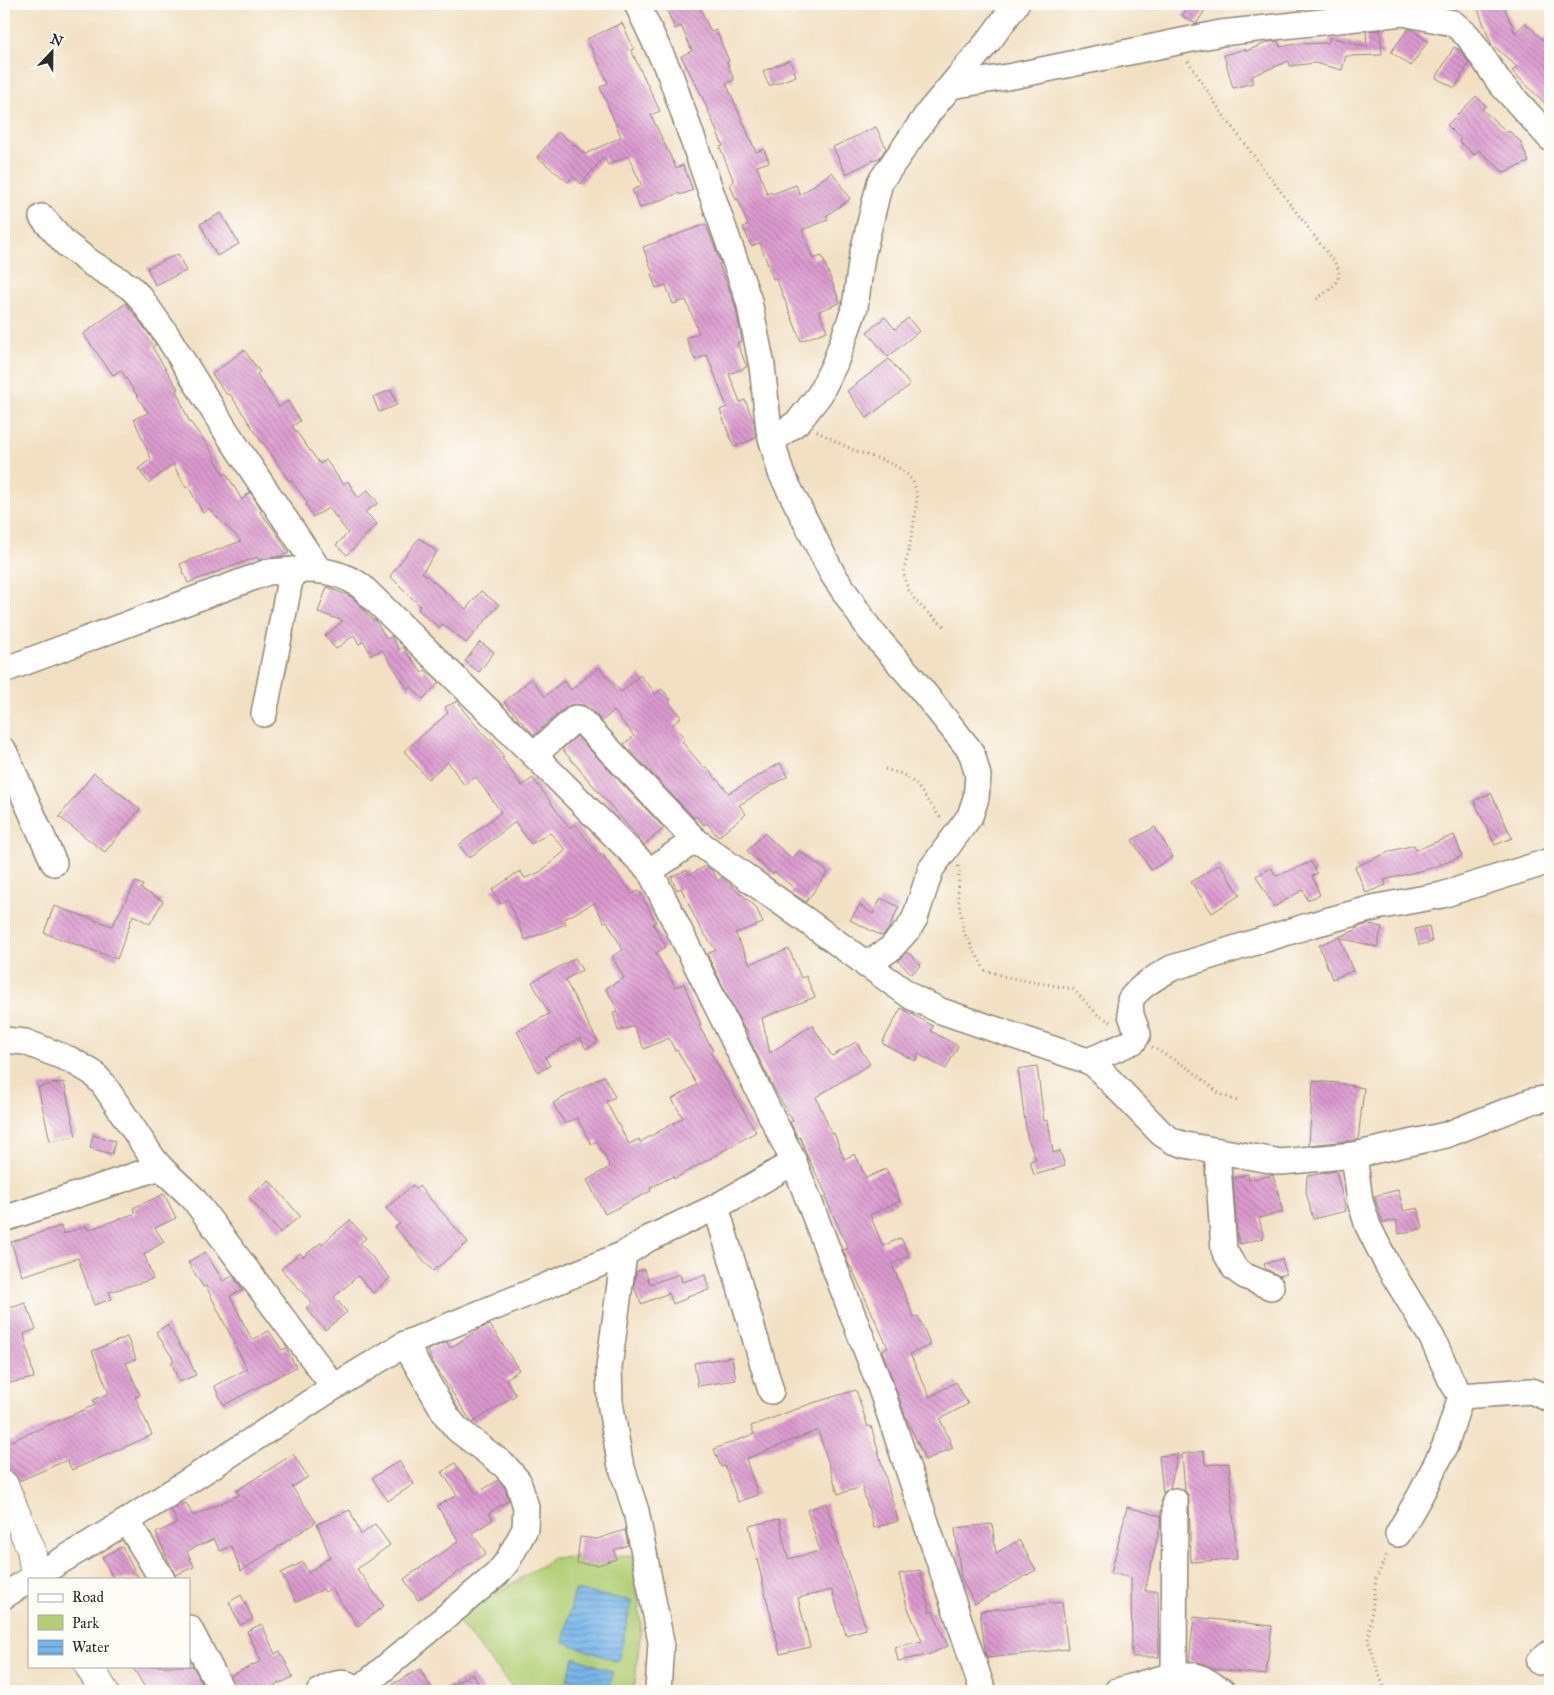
<svg xmlns="http://www.w3.org/2000/svg" width="1554" height="1695" viewBox="0 0 1554 1695" font-family="'IM FELL Great Primer',serif">
<defs>
<pattern id="water-rules" width="6" height="5" patternUnits="userSpaceOnUse" patternTransform="scale(1.25)"><rect width="6" height="5" fill="#76b5ea"/><path d="M0 2.5h6" fill="none" stroke="#6193be"/></pattern>
<pattern id="building-back-hatch" width="6" height="6" patternUnits="userSpaceOnUse" patternTransform="scale(1.25)"><rect width="6" height="6" fill="#dc9ad0"/><path d="M-1 5l2 2M0 0l6 6M5-1l2 2" fill="none" stroke="#b37ea9"/></pattern>
</defs>
<rect width="100%" height="100%" fill="#fdfcf7"/>
<filter id="ink" filterUnits="userSpaceOnUse"><feTurbulence type="fractalNoise" baseFrequency=".02" numOctaves="2"/><feDisplacementMap in="SourceGraphic" scale="10" xChannelSelector="R" yChannelSelector="G"/><feConvolveMatrix kernelMatrix="1 2 1 2 8 2 1 2 1" color-interpolation-filters="sRGB"/></filter>
<filter id="wash" filterUnits="userSpaceOnUse"><feTurbulence type="fractalNoise" baseFrequency=".0096" numOctaves="4" result="noise"/><feDisplacementMap in="SourceGraphic" scale="20" xChannelSelector="R" yChannelSelector="G"/><feGaussianBlur stdDeviation="1.12" result="paint"/><feColorMatrix in="noise" values="0 0 0 0 0 0 0 0 0 0 0 0 0 0 0 0 0 1.4 0 .05"/><feComposite in="paint" operator="in"/></filter>
<g filter="url(#wash)">
<rect width="100%" height="100%" fill="#f2e0c3"/>
<path fill="#b2cf76" stroke="#6e7d50" d="M633,1555l8,71 -7,65h-119l-59,-72 97,-61z"/>
<g fill="url(#water-rules)" stroke="#50708a">
<path d="M575,1590l57,11 -14,61 -55,-20z"/>
<path d="M574,1657l39,15 -4,19h-10l-32,-11z"/>
</g>
<g id="blocks">
<g fill="url(#building-back-hatch)">
<path d="M680,4h18l13,28 5,-2 13,31 -2,1 7,18 -8,3 30,69 8,-3 5,13 -12,4 10,28 4,-2 1,2 24,-9 4,10 32,-23 18,27 -24,17 2,4 -26,10 11,29 9,-3 18,47 -21,8 8,20 -26,10 -25,-63 -3,1 -13,-36 -9,3 -8,-19 5,-2 -10,-26 -2,1 -6,-16 4,-2 -14,-35 3,-1 -22,-52 -20,-38 11,-5 -11,-25 -6,3 -8,-19z"/>
<path d="M1191,4h18l-13,20 -14,-8z"/>
<path d="M1476,4h27l12,29 10,-10 18,17 7,-7v75l-38,-37 5,-4 -26,-24z"/>
<path d="M622,23l12,26 -3,1 29,61 -9,4 25,53 7,-3 10,25 -13,5 -1,-2 -39,15 -8,-18 10,-4 -14,-30 -20,9 -4,-8 -23,27 -8,-7 -5,5 -31,-25 21,-25 27,22 36,-17 -21,-50 8,-4 -21,-44z"/>
<path d="M1408,29l4,1 16,11 -17,25 -20,-14z"/>
<path d="M1380,30l2,25 -36,1 -4,14 -27,-7 -25,3 -1,-5 -37,15 1,7 -20,5 -9,-33 21,-6 1,2 23,-9 9,-1 2,6 16,-3 32,-1 2,-6 37,10 -1,-16z"/>
<path d="M1454,47l7,4 8,12 -14,25 -19,-10z"/>
<path d="M790,60l6,16 -27,10 -6,-15z"/>
<path d="M1476,96l10,10 -4,3 26,24 1,-2 11,10 9,21 -25,10 -25,-22 -5,5 -15,-14 2,-2 -14,-14z"/>
<path d="M876,127l10,21 -6,9 -34,17 -13,-27z"/>
<path d="M221,213l18,31 -22,12 -17,-32z"/>
<path d="M706,224l15,40h-2l16,41 7,36 -5,2 10,24 -18,7 11,28 5,-2 9,22 2,16 -22,9 -14,-37 7,-3 -20,-52 -12,5 -9,-22 13,-5 -13,-33 -13,4 -7,-19 -10,3 -5,-14 2,-1 -10,-26z"/>
<path d="M178,254l8,17 -31,14 -8,-17z"/>
<path d="M126,303l30,41 -4,3 26,42 -2,1 12,29 21,28 15,28 2,-2 16,27 8,-8 12,18 -2,2 13,16 16,25 -8,3 -22,4 -2,-3 -69,26 -8,-19 61,-23 -32,-32 -6,4 -15,-27 -2,2 -13,-24 -24,19 -11,-14 13,-10 -17,-40 14,-6 -27,-43 -8,5 -30,-41z"/>
<path d="M885,317l10,12 13,-11 11,13 -31,26 -21,-25z"/>
<path d="M244,350l16,22 -3,2 22,33 9,-6 12,20 -8,5 28,38 6,-4 17,24 5,-3 10,17 10,-8 10,13 -13,9 12,12 -30,31 -11,-10 12,-12 -19,-25 -16,9 -7,-13 2,-1 -17,-23 -2,1 -25,-38 -1,1 -33,-50 -3,1 -15,-21z"/>
<path d="M889,359l21,26 -43,33 -20,-27z"/>
<path d="M391,390l6,15 -18,7 -6,-15z"/>
<path d="M419,538l18,14 -15,20 44,37 15,-18 18,14 -33,38 -23,-19 -3,4 -22,-18 2,-4 -30,-30z"/>
<path d="M327,587l25,10 21,23h2l12,19 5,-3 7,14 4,-3 19,26 3,-3 14,13 -16,16 -12,-12 -3,2 -26,-39 -11,5 -7,-14 -5,3 -5,-9 -18,14 -11,-13 18,-15 -25,-9z"/>
<path d="M480,642l14,10 -15,20 -14,-11z"/>
<path d="M599,667l22,25 19,-17 16,19 6,-5 9,11 -2,2 12,15 -8,7 12,15 -3,3 22,26 2,-1 23,26 51,-30 8,13 -49,29 7,9 -28,23 -11,-14 -3,2 -8,-9 -2,2 -70,-74 10,-8 -20,-25 -12,10 -12,-12 -6,-4 -12,-1 -6,3 -32,28 -30,-33 27,-23 14,17 18,-15 8,9z"/>
<path d="M458,701l5,9 26,31 3,-2 12,18 -2,1 20,28 11,-8 36,50 6,-4 25,32 2,-2 30,40 7,-3 17,31 -3,2 13,23 -10,6 19,34 9,-3 17,41 -2,1 14,24 -3,2 46,80 -82,47 -1,-3 -23,12 1,3 -46,23 -18,-34 23,-13 -13,-26 -6,3 -14,-26 -12,6 -12,-21 51,-27 11,21 -9,5 23,42 10,-5 1,3 43,-24 -11,-19 25,-14 -20,-35 -2,1 -6,-13 -25,11 -10,-23 -16,5 -5,-19 5,-1 -12,-23 18,-10 -12,-22 11,-6 -16,-29 -3,1 -10,-19 -30,16 2,5 -41,16 -17,-41 -7,5 -9,-14 28,-19 5,7 15,-6 26,-22 -16,-17 -19,11 -16,-22 -46,36 -10,-13 42,-33 -25,-35 -12,8 -16,-23 -20,17 -24,-28 44,-38 -3,-6z"/>
<path d="M577,736l87,92 -20,17 -82,-96z"/>
<path d="M94,773l46,36 -35,43 -46,-35z"/>
<path d="M1491,793l21,45 -17,7 -21,-44z"/>
<path d="M1155,827l18,30 -22,13 -19,-30z"/>
<path d="M764,833l28,26 7,-8 29,21 -22,30 -14,-9 3,-4 -20,-17 -3,2 -25,-23z"/>
<path d="M1454,835l8,21 -27,11 -51,13 2,5 -20,8 -11,-26 36,-16 23,-6 2,5z"/>
<path d="M1311,862l6,12 -5,2 8,19 -13,5 -4,-10 -29,17 -18,-31 15,-8 5,8z"/>
<path d="M1220,864l20,31 -28,18 -21,-31z"/>
<path d="M706,866l6,4 6,11 4,-4 34,30 7,16 -28,10 15,31 39,-15 12,29 5,-2 9,21 -53,21 8,35 42,-28 20,31 24,-14 14,22 -54,33 16,37 2,-1 10,26 11,-5 11,24 20,-9 14,32 -30,14 13,31 18,-8 8,18 -17,8 22,53 4,-1 13,29 -21,9 20,43 26,-15 12,22 -28,15 13,29 -28,12 -20,-45 -23,-65 6,-2 -37,-81h-1l-7,-17 5,-2 -23,-51 2,-1 -21,-43 -6,-16 -2,1 -8,-16 3,-1 -18,-31 -26,-51 -2,-9 -2,1 -38,-77 9,-4 -16,-22 -19,-40 -4,2 -6,-13 16,-7 2,5z"/>
<path d="M136,882l7,3 -2,4 22,12 -13,23 -17,-9 -16,44 -73,-26 10,-27 58,20z"/>
<path d="M881,898l18,9 -11,23 -6,6 -32,-16 10,-15 13,9z"/>
<path d="M1369,924l13,3 -5,20 -37,-9 13,33 -21,8 -13,-34 37,-15 1,-3z"/>
<path d="M1429,926l3,16 -13,3 -4,-16z"/>
<path d="M905,953h3l13,12 -9,9 -14,-13z"/>
<path d="M575,958l7,12 -17,10 33,62 -12,7 -6,-11 -35,19 5,9 -12,6 -21,-41 32,-17 -17,-32z"/>
<path d="M901,1008l32,18 -2,5 27,15 -12,23 -28,-15 -3,7 -33,-18z"/>
<path d="M1037,1066l7,55 4,-1 5,33 7,-2 5,15 -31,9 -4,-14 6,-2 -9,-22 -9,-68z"/>
<path d="M1313,1081l25,2 26,5 -6,52 -49,5z"/>
<path d="M64,1082l12,54 -26,5 -12,-54z"/>
<path d="M93,1135l22,6 -3,13 -22,-6z"/>
<path d="M1336,1171l10,40 -33,8 -7,-27 1,-16z"/>
<path d="M1248,1174l1,6 24,-5 10,37 -24,6 5,20 -24,6 -3,-9 -4,-57z"/>
<path d="M269,1180l31,36 -20,17 -31,-36z"/>
<path d="M413,1185l3,4 3,-3 49,56 -35,29 -38,-44 5,-3 -14,-16z"/>
<path d="M1398,1190l6,21 14,-3 5,20 -24,6 -3,-14 -13,3 -9,-27z"/>
<path d="M164,1194l12,24 -21,10 9,14 -20,12 9,25 -44,13 3,7 -18,6 -16,-47 -56,18 -11,-34 50,-16 2,8 23,-8 2,4 48,-17 -3,-5z"/>
<path d="M350,1220l16,18 -6,5 30,35 -17,15 -15,-17 -24,21 13,15 -22,18 -19,-22 6,-5 -31,-34 19,-16 3,4 17,-14 2,1z"/>
<path d="M205,1252l18,29 10,-5 10,14 -13,6 22,44 17,-9 13,19 4,-2 10,19 -72,38 -10,-19 33,-17 -41,-83 -3,1 -15,-25z"/>
<path d="M1282,1259l4,15 -7,2 -13,-7 -2,-5z"/>
<path d="M644,1269l6,15 30,-10 2,8 23,-7 4,15 -22,6 1,2 -15,6 -4,-11 -28,11 -7,-17 2,-15z"/>
<path d="M25,1303l11,26 -12,5 10,44 -30,6v-74z"/>
<path d="M167,1325l19,30h1l9,20 -17,7 -8,-20 3,-2 -18,-28z"/>
<path d="M490,1325l29,45 -13,9 10,16 -44,28 -39,-60 -6,-13 20,-8 3,6 31,-20z"/>
<path d="M127,1337l9,22 -10,4 14,32 -5,2 17,38 -80,35 -5,-10 -48,21 -5,-8 -5,-2 -5,-11v-16l91,-39 -2,-5 16,-7 -17,-42z"/>
<path d="M732,1357l4,23 -38,6 -4,-23z"/>
<path d="M856,1390l12,37 3,-1 27,95 -24,7 -12,-41 -24,7 -20,-64 -72,29 12,36 -20,7 -13,-36 -4,1 -7,-18 40,-15 -3,-8 62,-23z"/>
<path d="M1204,1451l1,14 24,-2 8,96 -46,3 -2,-61 -1,-7 -3,-3 -3,-37z"/>
<path d="M293,1454l15,23 -16,10 24,35 -75,49 -10,-25 -11,5 -6,-12 -27,12 7,16 -19,8 -19,-42 21,-10 -6,-13 15,-7 7,13 46,-21 -3,-4z"/>
<path d="M1178,1454l-8,34 -7,5 -4,-37z"/>
<path d="M399,1461l15,23 -26,17 -16,-23z"/>
<path d="M455,1463l21,31 22,-14 7,8 4,12 -20,13 4,7 -21,13 14,20 -68,47 -14,-21 55,-38 -22,-35 20,-11 -15,-23z"/>
<path d="M826,1503l40,126 -20,6 -14,-45 -34,8 12,49 -30,7 -31,-128 30,-7 9,40 32,-8 -13,-41z"/>
<path d="M1127,1507l34,9 -1,10 -15,65h13l1,66h-27l-1,-79 -20,-5z"/>
<path d="M350,1510l11,25 14,-11 15,21 -33,24 27,37 -26,20 -27,-38 -6,4 -2,-3 -27,13 -15,-29 22,-11 5,11 22,-16 -13,-33z"/>
<path d="M992,1524l4,29 23,-13 17,30 -61,34 -14,-26 -6,-50z"/>
<path d="M625,1530l3,15 -14,5 2,9 -18,6 -21,-2 3,-26 17,2z"/>
<path d="M122,1547l17,32h-25l-12,-22z"/>
<path d="M920,1570l10,42 3,-1 15,35 -20,9 -30,6 -3,-14 27,-6 -15,-35 -8,-32z"/>
<path d="M241,1595l12,24 -13,6 -11,-23z"/>
<path d="M1062,1602l6,47 -81,9 -2,-7 -5,-40z"/>
<path d="M1194,1617l78,9 -6,49 -51,-6 -12,-6 -14,-2z"/>
<path d="M262,1624l13,30 5,-3 13,26 -30,14h-27l-6,-15 31,-15 -14,-30z"/>
<path d="M132,1666h61l12,24 -2,1h-56z"/>
<path d="M420,1669l13,22h-53z"/>
<path d="M472,1674l11,17h-43z"/>
</g>
</g>
</g>
<g filter="url(#ink)">
<use href="#blocks" fill-opacity="0" stroke="#8e8677" stroke-width="1"/>
<g fill="none" stroke-linecap="round" stroke-linejoin="round">
<g stroke="#8e8677" stroke-width="28">
<g id="minor">
<path d="M637,4l33,70 79,227 13,65 7,64 12,43 51,100 38,57 43,49 56,70 4,8 5,19 -2,22 -6,18 -39,53 -16,49 -6,10 -19,21 -24,16"/>
<path d="M951,86l62,-10 208,-43 182,-20 50,10 15,13 32,47 50,55"/>
<path d="M42,217l24,27 25,19 39,24 10,10 28,40 58,94 93,139"/>
<path d="M772,441l27,-20 21,-27 15,-31 20,-56 7,-51 18,-74 49,-70 62,-74 25,-34"/>
<path d="M4,670l264,-98c32,-3 65,-6 93,14l173,169 116,116 144,291 86,224 103,305"/>
<path d="M264,714l28,-144"/>
<path d="M4,751l50,112"/>
<path d="M534,755l42,-37 4,1 115,121"/>
<path d="M650,871l45,-31 217,157 29,14 147,50 6,3 68,70 11,7 12,4 96,17 73,-7 92,-20 86,-34 18,-3"/>
<path d="M4,1040l21,2 46,18 22,13 11,12 48,72 8,10 33,31 141,189"/>
<path d="M1088,1061l46,-20 4,-7 -7,-19 -1,-15c11,-15 26,-23 42,-32l139,-43 66,-18 65,-12 108,-34"/>
<path d="M1217,1151l7,99 11,19 10,7 26,11"/>
<path d="M1354,1155l6,46 8,25 19,38 45,74 19,42 10,16 -16,50 -24,48 -23,40"/>
<path d="M716,1207l55,184"/>
<path d="M4,1219l156,-52"/>
<path d="M624,1254l-15,113 1,35 10,60 16,49 25,131 -3,49"/>
<path d="M1461,1396l70,-5 19,8"/>
<path d="M127,1521l35,58"/>
<path d="M31,1579l96,-58 207,-134 71,-43 219,-90 24,-15 68,-32 78,-45"/>
<path d="M4,1596l25,-16"/>
<path d="M189,1628l33,63"/>
<path d="M1539,1662l11,-9"/>
<path d="M1174,1676l1,-175"/>
<path d="M320,1691c13,-7 26,-13 37,0"/>
<path d="M357,1691l140,-117 10,-12 18,-33 1,-22 -8,-26 -13,-15 -48,-37 -11,-14 -41,-71"/>
<path d="M1117,1691c16,-4 59,-19 73,-16 12,1 22,10 32,16"/>
</g>
</g>
<g stroke="#8e8677" stroke-width="30">
<g id="highway">
<path d="M4,1485l27,64 4,27"/>
<path d="M89,1666l15,25"/>
</g>
</g>
<g stroke="#8e8677" stroke-width="3" stroke-dasharray="1 4" stroke-linecap="butt">
<path d="M1188,61l35,54 114,151c7,16 -9,24 -20,33"/>
<path d="M817,431c12,7 25,14 37,19 21,9 57,14 62,41 3,17 -8,61 -12,80 1,25 21,40 40,55"/>
<path d="M885,769l17,5 13,9 27,37"/>
<path d="M958,866l1,6 -1,25 6,36 21,37 21,7 67,12 25,26 13,7"/>
<path d="M1152,1047l38,22 30,25 17,7"/>
<path d="M1385,1691l-17,-50 8,-62 12,-27"/>
</g>
<use href="#minor" stroke="#fff" stroke-width="25"/>
<use href="#highway" stroke="#fff" stroke-width="28"/>
</g>
</g>
<rect width="1554" height="1695" fill="none" stroke="#fdfcf7" stroke-width="20"/>
<rect x="28" y="1578" width="162" height="90" fill="#fdfcf7" stroke="#a9a8a5"/>
<rect x="38" y="1594" width="25" height="8" fill="#ffffff" stroke="#a9a8a5"/>
<text x="72" y="1602" font-size="15" fill="#2b2b2b">Road</text>
<rect x="38" y="1615" width="25" height="15" fill="#b2cf76" stroke="#a9a8a5"/>
<text x="72" y="1628" font-size="15" fill="#2b2b2b">Park</text>
<rect x="38" y="1640" width="25" height="15" fill="url(#water-rules)" stroke="#a9a8a5"/>
<text x="72" y="1652" font-size="15" fill="#2b2b2b">Water</text>
<g transform="translate(52 52) rotate(22)" stroke="#fdfcf7" stroke-width="4" paint-order="stroke">
<path d="M0-4L9 19L0 12L-9 19Z" fill="#2b2b2b"/>
<text y="-8" font-size="14" font-weight="bold" text-anchor="middle" fill="#2b2b2b">N</text>
</g>
</svg>
